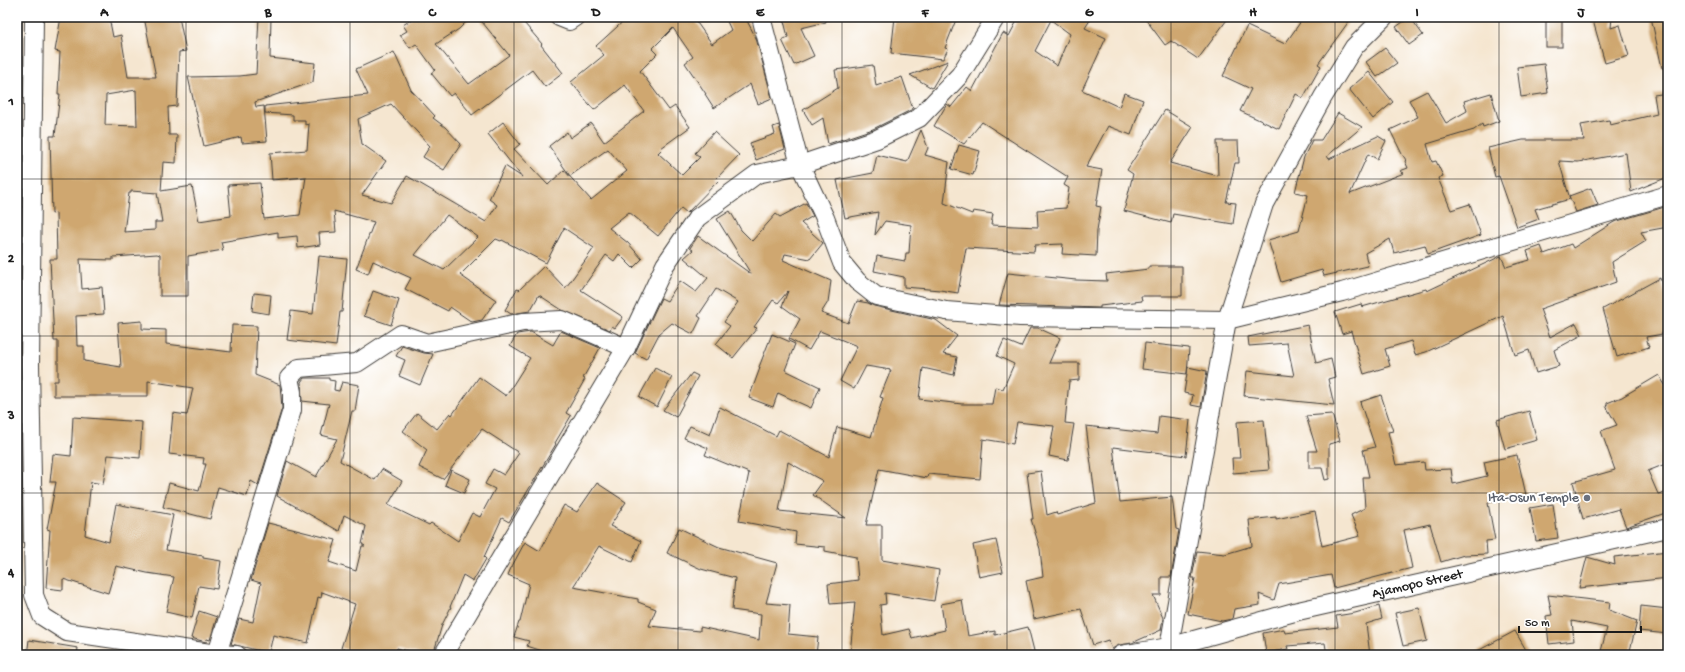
<svg xmlns="http://www.w3.org/2000/svg" width="1685" height="672" viewBox="0 0 1685 672" font-family="'Gochi Hand',sans-serif">
<rect width="100%" height="100%" fill="#fff"/>
<filter id="ink" filterUnits="userSpaceOnUse"><feTurbulence type="fractalNoise" baseFrequency=".025" numOctaves="2"/><feDisplacementMap in="SourceGraphic" scale="8" xChannelSelector="R" yChannelSelector="G"/><feConvolveMatrix kernelMatrix="1 2 1 2 8 2 1 2 1" color-interpolation-filters="sRGB"/></filter>
<filter id="wash" filterUnits="userSpaceOnUse"><feTurbulence type="fractalNoise" baseFrequency=".012" numOctaves="4" result="noise"/><feDisplacementMap in="SourceGraphic" scale="16" xChannelSelector="R" yChannelSelector="G"/><feGaussianBlur stdDeviation="0.9" result="paint"/><feColorMatrix in="noise" values="0 0 0 0 0 0 0 0 0 0 0 0 0 0 0 0 0 1.4 0 .05"/><feComposite in="paint" operator="in"/></filter>
<g filter="url(#wash)">
<rect width="100%" height="100%" fill="#f5e6d0"/>
<g id="blocks">
<g fill="#cfa770" fill-rule="evenodd">
<path d="M61,17h48l4,20 8,-2 7,42h28l-12,-60h35l7,34 -7,1 -2,54 -9,1 1,28h8l-1,28 -13,-1 -2,29 31,-5 7,35 32,-5 -3,-31 32,-2 4,36 36,-4 6,-38 -34,3 -2,-27 37,-3 2,-26 -4,1v-5h-12v-5l-28,-2v-7l103,-11 -12,-26 38,-17 17,38 24,26 -2,2 12,9 16,17 -17,26 -21,-13 7,-11 -39,-42 -33,15 4,25 24,17 -24,34 29,8 16,-27 79,46 11,-17 -8,-6 16,-33 17,11 -34,-43 15,-12 17,22 -6,5 34,36 16,-15 27,30 36,-29 -19,-22 -38,27 -21,-30 18,-14 3,6 21,-15 13,19 40,-31 -19,-26 -31,25 -23,-28 33,-27 -8,-9 32,-29h65l19,27 19,-14 -6,-13h20l11,21 16,60 -14,6 -8,-20 -36,24 -9,-14h1l-21,-31 8,-6 -20,-29 -21,21 5,5 -17,17 29,39 6,-4 15,21 -29,21 1,1 -4,4 24,22 18,-18 -5,-4 19,-21 25,23 -23,24 2,2 -31,32 -6,-5 -23,28 -29,-24 -20,16 19,15 14,16 -9,9 -14,-14 -5,7 -8,-6 -25,35 42,27 -8,11 -3,-2 -2,4 -48,-20 -23,-15 -9,16 -19,3 -6,-4 12,-21 2,1 25,-24 21,22 5,-6 24,-34 -30,-20 -18,35 -44,-23 -1,1 -5,-2 -36,36 36,25 -14,20 -10,2 -22,-15 -2,4 -43,-22 6,-11 -38,-17 -5,13 -12,-5 18,-47 -40,-11 2,21 -17,1 1,12 -22,3 -1,-12 -19,2v-6l-57,10 2,8 -35,6v40h-28v-41l-3,-1 -44,3v3l-33,-1 2,30 20,-2 2,27 -28,2 1,30h7v15l37,6 -3,-44 24,-2v8l24,1v14l65,8 1,-27 25,1 -2,49 25,10 2,23 -24,77 -7,-4 -4,15 -29,-9 -8,32 -47,-12 6,-24 30,8 7,-27h-3l1,-6 -35,-4 4,-41 14,2 6,-27 -45,-7v15h-94v-15h4v-40h-4l-4,-82h7l-1,-46 -4,1 -2,-78h5l5,-42h-2l2,-42 -5,-1zM136,90l1,36 -32,-1 1,-30zM131,191l26,2 5,29h-7v8l-31,2 5,-39h2zM447,215l31,22 -34,33 -29,-15z"/>
<path d="M259,17h12l-1,41 45,5 -2,19 -58,20 1,5 8,-1 3,35 -25,2 -1,-6 -37,9 -16,-69 52,-1 16,-2z"/>
<path d="M415,17h56l-12,12 -23,15 33,40 40,-29 -31,-38h41l23,27 -1,1 22,28 -18,14 -13,-17 -60,45 -18,-22 -4,3 -19,-23 4,-3 -19,-26 -6,4 -10,-13 7,-4 -4,-6z"/>
<path d="M783,17h42l1,5 -25,6 13,28 -20,9 -12,-25 6,-3z"/>
<path d="M895,17h62l-12,31 3,1 -5,10 -52,-6z"/>
<path d="M1019,17h73l-7,11 21,10 -24,52 37,17 5,-14 19,7 -12,35 -23,-9 -22,41 16,3 -6,36 5,1 -4,23 -1,26 -34,-2 1,-10 -28,1 -1,7 -68,-4 -8,45 -18,-3 -36,-3v-10l-30,-6 3,-15 28,5 1,-8h3l2,-28 -26,-4 -10,14 3,-23 -33,6 -8,-38 36,-7 4,-18 30,7 14,-32 7,18 -3,7 24,7 -5,41 28,11 1,-3 20,3 -2,11 47,2 -1,-17 29,-2 3,-20 -5,-3 4,-8 -86,-55 -18,22 -30,-18 13,-22 4,3 16,-20 5,4 31,-58 6,3zM1051,20l19,14 -13,32 -22,-15z"/>
<path d="M1144,17h85l-31,42 -27,-18 -6,4z"/>
<path d="M1304,17h48l-34,47 3,2 -18,32 -7,-4 -17,35 -39,-18 11,-22 -28,-13 24,-50 38,18z"/>
<path d="M1410,17l13,18 -14,10 -13,-18z"/>
<rect x="1546" y="17" width="16" height="30"/>
<path d="M1592,17h20l-1,11 9,-3 9,31 -24,7z"/>
<path d="M1651,17h17v51h-6z"/>
<path d="M1385,48l12,15 -20,14 -11,-15z"/>
<path d="M948,61l-16,27 -22,-13z"/>
<path d="M1544,64l4,29 -27,4 -4,-30z"/>
<path d="M873,65l3,21 26,-9 11,32 -40,20 -45,15 -5,-26 -11,7 -9,-15 35,-22 -3,-18z"/>
<path d="M1369,72l24,30 -20,17 -24,-30z"/>
<path d="M1427,91l19,32 21,-12 -3,-10 27,-8 8,28 -16,6 -1,-3 -8,6 -47,14 5,18 4,-1 7,15 -5,2 13,32 19,-6 11,31 -53,19 -3,-9 -31,8 -4,-14 -25,14 3,13 -44,10 -2,-6 -41,12 -13,-42 31,-9 9,-36 -13,-3 9,-35 8,-17h9l17,-27 24,14 -35,29 2,3 49,-23 8,5 -9,18 -9,-5 -18,40 54,-21 -4,-2 8,-3 -3,-7 1,-1 -4,-6 -12,-24 28,-13 -9,-17z"/>
<path d="M1668,93v84l-37,15 -5,-39 -48,9 -19,-1 11,38 -35,10 4,10 -22,8 -18,-51 -4,1 -7,-29 35,-8h61l-3,-15 28,-5 1,5 47,-11 -3,-19z"/>
<path d="M1165,110l28,17 -23,36 48,13 -1,-35h21l1,22h-4l-9,39 10,1 -3,21 -60,-10 -2,9 -47,-12 9,-37 -6,-4z"/>
<path d="M779,125l6,24 -29,11 -6,-17 25,-9 -2,-7z"/>
<path d="M959,145l21,6 -7,24 -22,-6z"/>
<path d="M1591,188l7,17 -22,7 -7,-16z"/>
<path d="M806,203l7,13 -12,7 22,20 -13,16 -25,-5 -2,6 48,21 -3,21 -7,11 27,10 9,-22 11,2 6,3 62,14 21,16 -14,18 14,3 -3,18 -31,-7 -4,31 43,5h30l3,-17 8,2 11,-25 -17,-8 7,-16 17,7 9,-19h8l22,10 -11,25h30v17l-10,1 -4,42 9,1 -6,36 -19,-4 5,-30 -37,-4 -4,22 -30,-5 -3,40 -52,-5 -1,4 -48,-9 -13,56h16v35l57,10 -5,31 -49,-8 1,11 -6,1 3,30 26,-6 3,9 33,-8 -4,-26 21,-4 6,36 27,-5v4l33,-8 7,28 -185,-1 5,-52 -25,2 -2,-20 30,-4 -2,-23 -31,-6v-4l-30,-3 1,-12 -57,-11 10,-48 -44,-18 3,-7 -24,-10 6,-12 20,9 10,-28 56,29 3,-6 50,27 8,-30 34,10 12,-39 -3,-1 11,-27 -25,-4 -12,23 -14,-8 17,-35 -37,-15 -11,19 -20,-11 11,-20 -18,-13 6,-15 -10,12 -5,-3 -19,27 3,1 -24,30 -17,-14 14,-18 -6,-4 14,-20 -22,-13 -18,27 3,2 -8,16 -21,-11 -13,11 -13,25 -11,-6 26,-55 6,3 13,-20 16,11 12,-14 -24,-20 9,-8 -3,-2 8,-12 53,38 -34,-55 13,-8 11,19 11,11 24,-27 4,3zM788,462l35,19 -10,14 33,23 -67,-7z"/>
<path d="M1668,206v21l-27,5 5,9 -34,21 4,20 -76,27 10,28 26,-14 6,12 -28,15 5,16 -23,7 -7,-23 -14,5 -12,-39 -77,36 -11,3 -4,-14 -26,8 5,17 -26,8 -13,-43 -9,3 -7,-22 26,-8 1,3 64,-18 1,2 74,-35 5,11 24,-7 -3,-9 14,-5 3,8 27,-10 2,4 41,-26z"/>
<path d="M319,256l28,3 -5,53h-2l-4,34 -49,-6 4,-29 22,3z"/>
<path d="M1149,266h33v30h-41l1,5 -42,5v2l-101,-3 9,-32 68,7 31,1 -1,-7 43,-5z"/>
<path d="M1660,278l8,21v34l-22,4 3,10 -32,10 -14,-48z"/>
<path d="M373,291l26,9 -8,25 -27,-9z"/>
<path d="M254,293l17,2 -2,19 -17,-3z"/>
<path d="M1308,325l8,38 15,-4 4,18 -7,2 6,26 -90,-9 3,-25 47,5 -7,-33 -38,3 -1,-9z"/>
<path d="M561,331l39,17 -17,30 2,1 -19,34 5,3 -16,27 1,1 -47,78 -7,-4 -18,39 2,2 -13,22 -10,-6 -13,32h1l-9,18 -9,30h-12l-24,-7 -2,7h-34l-20,-7 14,-44 -33,-12 -1,6 -3,-1 -10,46 -35,-8 -4,18 -38,-9 8,-25 14,3 8,-39 -10,-3 17,-57 68,17 -7,22 27,9 6,-25h3l-3,-2 4,-18 -22,-11 -5,16 -62,-35 10,-35 29,16 21,-38 -16,-4 8,-31 -27,-3 -1,-19 3,-4h25v2l6,1 -1,9 5,1 3,-9 17,3 -4,26h-3l-12,50 35,19 7,-11 20,12 -14,24 41,20 2,-2 27,18 14,-28 8,4 15,-28 -10,-5 8,-15 11,6 15,-22 -37,-24 -39,50 -24,-12 8,-17 -24,-19 14,-18 20,16 13,-16 2,2 27,-38 27,19 24,-38 -20,-12 7,-12 14,-2 22,13z"/>
<path d="M772,334l23,10 -10,26 35,17 -9,21 -33,-15 -5,14 -24,-9 11,-30 -1,-1z"/>
<path d="M1145,343l44,5 -2,26 -45,-5z"/>
<path d="M402,346l22,7 9,1 -13,31 -21,-9 6,-16 -9,-4z"/>
<path d="M1188,367l19,4 -6,36 -10,-2 2,-10 -9,-2z"/>
<path d="M655,368l17,9 -15,30 -18,-10z"/>
<path d="M692,373l6,3 -22,41 -13,-7z"/>
<path d="M1659,375l9,15v73l-20,8 10,23 10,-3v21l-42,15 -7,-18 -36,10 -10,-37 42,-12 -14,-39 16,-6 -11,-19 1,-1v-2l15,-6z"/>
<path d="M1381,395l12,36 -5,1 8,33 28,-3 1,8 26,-1 2,15 34,-8 -3,-14 33,-7 9,40 -38,8 7,37 -9,1 1,13 -23,1 -23,7 -11,-38 -26,6 8,38 -78,20 -3,-13 -52,9 -5,16 -15,-6 1,11 -26,4 -2,10 -10,2 -34,-7 7,-36h-3l5,-27 28,3 27,-8 -3,-26 27,-3v2l39,-8 7,35 38,-10 -9,-21 14,-7 -2,-31h6l-6,-27 12,-3 -15,-45z"/>
<path d="M1529,411l8,29 -32,9 -8,-29z"/>
<path d="M1332,414l8,27 -11,3v35l-4,1 -3,-12h-13v-17h8l-11,-35z"/>
<path d="M1159,416l31,4 -4,36 -73,-9 7,55 52,-5 4,32 3,1 -8,47h-10v18h-8l10,23 -2,12 -29,13 -13,2 -7,4 -4,-9 -15,5 -12,-36 -47,10 -8,-38 17,-4 -3,-28 -9,-30h2l-6,-46 14,-2 6,44 9,-3 1,3 39,-12 -10,-77 71,8z"/>
<path d="M73,417l69,5 -2,36 -32,-3 -5,29 -12,-2 -6,53 24,7 7,-38 57,11 -7,35 37,6v2l18,3 -4,28 -18,-3 -7,32 -26,-6 8,-35 -27,-4 -31,-7 -8,27 -45,-14v11l-17,-2 4,-58 -3,-1 9,-47h-6l3,-28 18,2z"/>
<path d="M1264,420l5,50 -36,3 -1,-15h8l-3,-36z"/>
<path d="M451,470l19,9 -6,14 -19,-8z"/>
<path d="M597,483l29,19 -16,24 31,15 -9,21 -33,-16 -26,41 65,12v3l18,7 -7,17 51,5v-4l59,13 2,-26 -29,-4 3,-32 -34,-9 -34,-16 12,-25 40,19 58,16 -11,40 24,2 -2,29 30,3 -2,18h-146l-13,-2 -22,2h-80l-28,-9 2,-5 -15,-4 5,-15h1l9,-38 -21,-9 3,-7 14,-26 15,9 24,-46 13,7z"/>
<path d="M1553,504l5,34 -22,3 -6,-33z"/>
<path d="M996,540l7,32 -24,5 -6,-32z"/>
<path d="M1668,551v27l-89,10 8,-31 28,8 -1,-8z"/>
<path d="M1548,595l62,7 -1,8 28,11 -8,34h-29l7,-27 -35,-7 2,20 -25,3 -3,-28 6,-1z"/>
<path d="M1379,606l3,13 -16,5 4,31h-43l-2,-12 -38,3 1,3 -22,4 -3,-20 21,-4 1,4 53,-6 -2,-11 19,-3z"/>
<path d="M1641,606l27,3v25l-29,-3z"/>
<path d="M1419,608l8,33 -24,5 -8,-33z"/>
<path d="M199,611l18,6 -7,23 -3,-1 -1,3 -15,-4z"/>
<path d="M1515,631l14,24h-59z"/>
<path d="M29,640l49,8 -1,7h-50z"/>
</g>
</g>
</g>
<g filter="url(#ink)">
<use href="#blocks" fill-opacity="0" stroke="#3d3a37" stroke-width="1"/>
<g fill="none" stroke-linecap="round" stroke-linejoin="round">
<g stroke="#3d3a37" stroke-width="20">
<g id="minor">
<path d="M34,17l-4,347 4,231 8,21 25,16 150,22 20,1"/>
<path d="M559,17l10,4 6,-4"/>
<path d="M761,17l39,148 25,53 17,45 15,18 19,15 70,15 74,6 207,3 115,-28 326,-97"/>
<path d="M1169,647l58,-327 37,-116 59,-107 31,-50 30,-30"/>
<path d="M217,654l75,-244v-18l-3,-14 10,-10 58,-5 44,-29 26,9 96,-21 39,-2 64,28"/>
<path d="M443,655l183,-307 39,-83 32,-47 60,-44 43,-9 77,-26 42,-21 41,-43 36,-58"/>
<path id="s1" d="M1121,655l48,-8 129,-36 370,-83"/>
</g>
</g>
<use href="#minor" stroke="#fff" stroke-width="18"/>
</g>
</g>
<path fill="none" stroke="#1c1c1c" stroke-width="1" stroke-opacity="0.55" d="M186,17v638M350,17v638M514,17v638M678,17v638M842,17v638M1007,17v638M1171,17v638M1335,17v638M1499,17v638M17,179h1651M17,336h1651M17,493h1651"/>
<circle fill="#6b7280" stroke="#fff" stroke-width="1.5" cx="1587" cy="498" r="4"/>
<g text-anchor="middle" dominant-baseline="central" stroke-width="4" stroke-linejoin="round" paint-order="stroke">
<g font-size="14" fill="#5b616d" stroke="#fff" text-anchor="end">
<text x="1579" y="498">Ita-Osun Temple</text>
</g>
<g font-size="14" fill="#1c1c1c" stroke="#fff">
<text stroke="none"><textPath href="#s1" startOffset="305">Ajamopo Street</textPath></text>
</g>
</g>
<rect width="1685" height="672" fill="none" stroke="#fff" stroke-width="44"/>
<path d="M1519 626v6h122v-6" fill="none" stroke="#1c1c1c" stroke-width="2"/>
<text x="1525" y="626" font-size="12" fill="#1c1c1c" stroke="#ffffff" stroke-width="3" paint-order="stroke">50 m</text>
<rect x="22" y="22" width="1641" height="628" fill="none" stroke="#1c1c1c" stroke-width="1.5"/>
<g font-size="13" text-anchor="middle" font-weight="bold" fill="#1c1c1c">
<text x="104" y="16">A</text>
<text x="268" y="16">B</text>
<text x="432" y="16">C</text>
<text x="596" y="16">D</text>
<text x="760" y="16">E</text>
<text x="925" y="16">F</text>
<text x="1089" y="16">G</text>
<text x="1253" y="16">H</text>
<text x="1417" y="16">I</text>
<text x="1581" y="16">J</text>
<text x="11" y="105">1</text>
<text x="11" y="262">2</text>
<text x="11" y="419">3</text>
<text x="11" y="576">4</text>
</g>
</svg>
